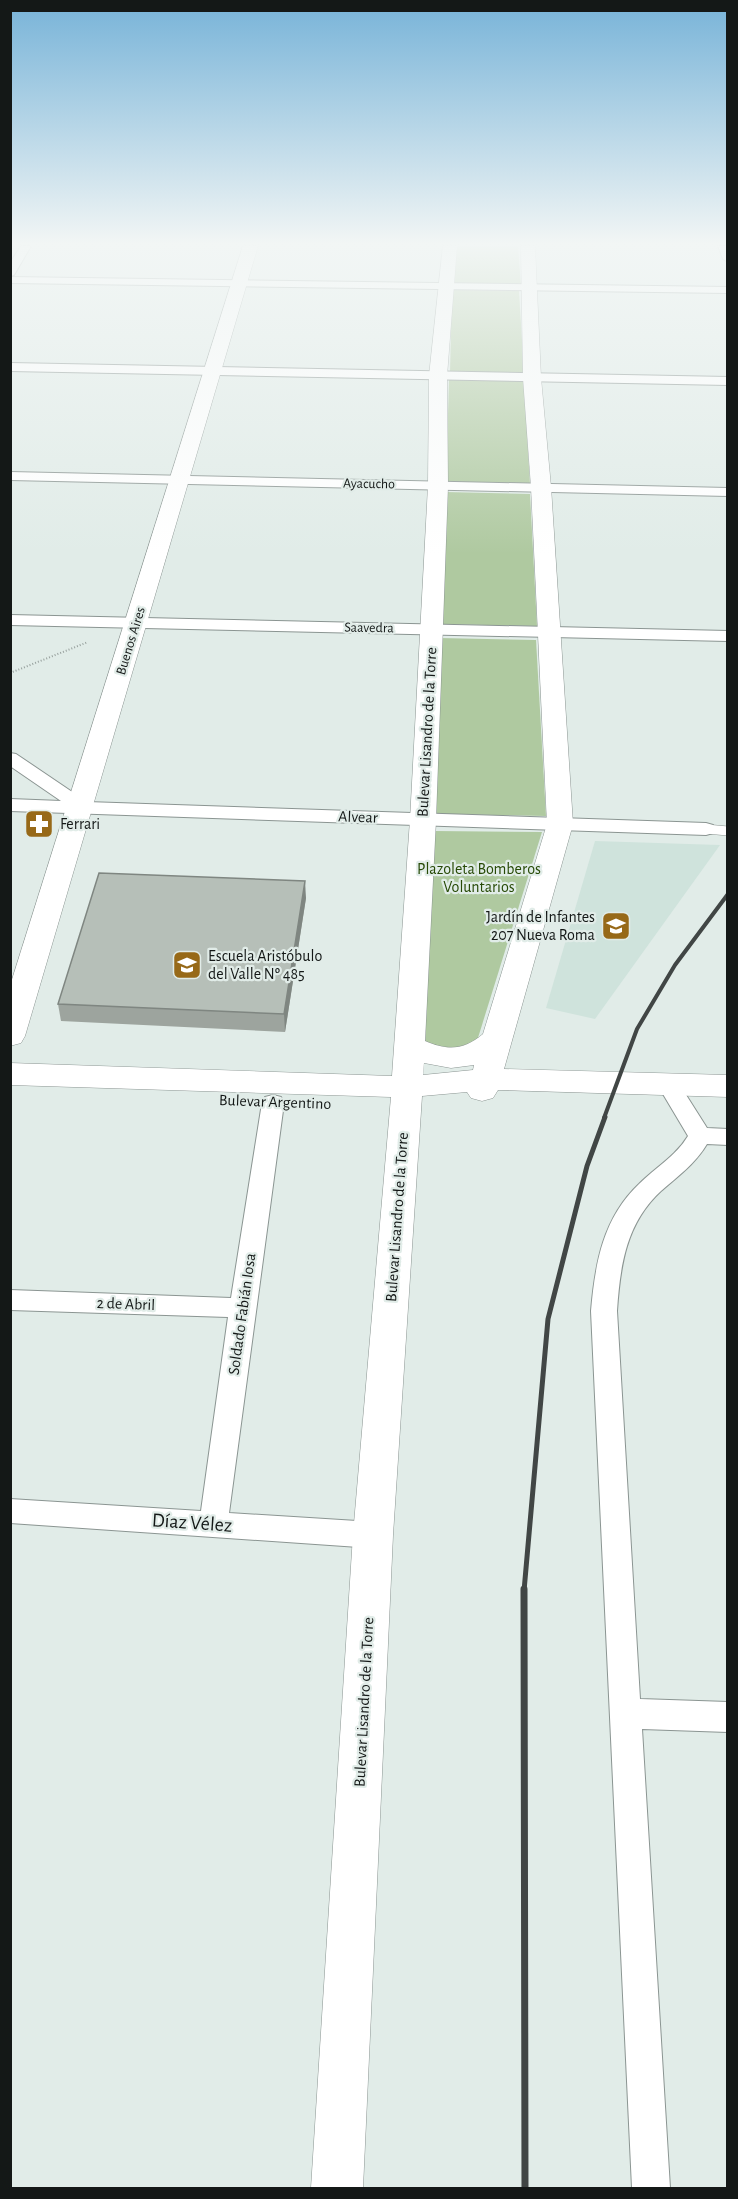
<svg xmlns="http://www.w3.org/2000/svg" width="738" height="2199" viewBox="0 0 738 2199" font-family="'Alegreya Sans',sans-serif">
<rect width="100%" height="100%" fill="#e1ece8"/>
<path fill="#cfe3dc" d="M595,841l125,4 -125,174 -49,-11z"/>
<g fill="#afc9a0">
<path d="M455,246h63l3,40 -67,-1z"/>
<path d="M452,290l67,1 5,83 -74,-1z"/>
<path d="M449,380l75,1 6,103 -84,-2z"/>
<path d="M445,492l85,2 7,132 -95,-2z"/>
<path d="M439,638l97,2 10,176 -111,-2z"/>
<path d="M434,831l108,1 -65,209 -27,11 -25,-7z"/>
</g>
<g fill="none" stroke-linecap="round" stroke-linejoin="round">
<g stroke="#8b9592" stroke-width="10">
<path id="lane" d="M706,829l22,2"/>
</g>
<g stroke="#8b9592" stroke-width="2">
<g id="street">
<path d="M21,246h10l-17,29 -4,1v-13z"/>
<path d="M718,246h10v16l-5,-3z"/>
<path d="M10,277l718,10v6l-718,-10z"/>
<path d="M10,363l718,14v8l-718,-14z"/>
<path d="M10,472l718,16v8l-718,-16z"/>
<path d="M10,615l718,16v10l-718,-16z"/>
<path d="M10,753l6,1 71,48 619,21 7,2 2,4 -2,4 -7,2 -696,-24v-12l51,2 -51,-35z"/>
<path d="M668,1076l8,3 31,49 21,1v16l-21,-1c-12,20 -29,32 -46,47 -35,32 -41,75 -44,120l23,388 88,3v30l-86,-3 28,459h-38l-41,-877c4,-47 12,-93 48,-127 16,-16 37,-28 49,-48l-31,-52 3,-5z"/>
<path d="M273,1095l8,2 3,6 -55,410 144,9 10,4 4,9 -4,9 -10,4 -363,-25v-24l191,12 27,-194 -218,-7v-20l221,8 31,-195 3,-6z"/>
</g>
</g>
<g stroke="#8b9592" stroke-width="1">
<g id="secondary">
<path d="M243,246h15l-233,790 -4,7 -11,3v-60z"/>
<path d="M443,246h14l-10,130 1,110 -12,334 -11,221c23,10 39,9 58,-7l64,-210 -16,-337 -8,-109 -2,-132h14l6,132 10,109 22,337 -69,245 224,6v22l-230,-7 -5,8 -11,3 -11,-3 -4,-6 -45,4 -29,439 -30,653h-52l42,-653 38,-438 -381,-12v-22l382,13 18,-256 18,-334 1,-110zM424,1063l27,5 23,-3 -1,5 -50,5z"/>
</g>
</g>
<path stroke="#98a19e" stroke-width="2" stroke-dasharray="1 2" stroke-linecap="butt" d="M10,673l78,-31"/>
<use href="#lane" stroke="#fff" stroke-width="9"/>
<use href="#street" fill="#fff" fill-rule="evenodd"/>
<use href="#secondary" fill="#fff" fill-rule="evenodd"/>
<path stroke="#414645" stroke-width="4" d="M604,1118l33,-89 38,-64 53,-71"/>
<path stroke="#414645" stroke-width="5" d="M524,1591l24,-272 39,-153 18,-49"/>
<path stroke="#414645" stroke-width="7" d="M524,1589l1,599"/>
</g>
<path fill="#9da49e" d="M306,898l-21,134 -224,-11 -3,-17z"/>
<path fill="#7f8681" d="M305,881l1,17 -21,134 -1,-18z"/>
<path fill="#b6bfb8" stroke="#7f8681" stroke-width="1.5" d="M99,873l206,8 -21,133 -226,-10z"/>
<linearGradient id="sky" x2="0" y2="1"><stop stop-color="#77b3d8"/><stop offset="0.44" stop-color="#f2f6f5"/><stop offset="1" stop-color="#f2f6f5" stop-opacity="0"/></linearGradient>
<rect width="738" height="554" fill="url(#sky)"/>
<defs>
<g id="pharmacy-square" transform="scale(1.5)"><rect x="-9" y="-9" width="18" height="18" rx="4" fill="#976918" stroke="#e1ece8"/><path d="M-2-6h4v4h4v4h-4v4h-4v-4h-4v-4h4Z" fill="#fff"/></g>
<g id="school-square" transform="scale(1.5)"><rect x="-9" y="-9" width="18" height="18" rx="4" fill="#976918" stroke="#e1ece8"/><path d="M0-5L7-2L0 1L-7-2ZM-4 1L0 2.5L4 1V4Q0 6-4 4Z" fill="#fff"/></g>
</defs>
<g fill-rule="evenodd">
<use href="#pharmacy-square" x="39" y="824"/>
<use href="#school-square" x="616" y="926"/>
<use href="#school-square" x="187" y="965"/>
</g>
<g text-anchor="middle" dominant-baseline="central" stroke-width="4.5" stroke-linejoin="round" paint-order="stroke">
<g font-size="14" fill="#141817" stroke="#e1ece8">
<text transform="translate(369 484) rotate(1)">Ayacucho</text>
<text transform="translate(369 628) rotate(1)">Saavedra</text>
<text transform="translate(131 641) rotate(-73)">Buenos Aires</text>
</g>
<g font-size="16" fill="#141817" stroke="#e1ece8">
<text transform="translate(427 732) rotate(-87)">Bulevar Lisandro de la Torre</text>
<text transform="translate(358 817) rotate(2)">Alvear</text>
<text transform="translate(275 1102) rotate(2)">Bulevar Argentino</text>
<text transform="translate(397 1217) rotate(-86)">Bulevar Lisandro de la Torre</text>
<text transform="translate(126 1304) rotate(2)">2 de Abril</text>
<text transform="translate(242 1314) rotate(-82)">Soldado Fabián Iosa</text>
<text transform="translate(364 1702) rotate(-87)">Bulevar Lisandro de la Torre</text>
</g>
<g font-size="16" fill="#141817" stroke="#e1ece8" text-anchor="start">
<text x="60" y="824">Ferrari</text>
<text x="595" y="917" text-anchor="end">Jardín de Infantes<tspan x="595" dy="18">207 Nueva Roma</tspan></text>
<text x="208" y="956">Escuela Aristóbulo<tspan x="208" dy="18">del Valle Nº 485</tspan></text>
</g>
<g font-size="16" fill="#274a06" stroke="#e1ece8">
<text x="479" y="869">Plazoleta Bomberos<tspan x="479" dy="18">Voluntarios</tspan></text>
</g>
<g font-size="20" fill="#141817" stroke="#e1ece8">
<text transform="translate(192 1523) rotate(4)">Díaz Vélez</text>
</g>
</g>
<rect width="738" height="2199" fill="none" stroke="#141817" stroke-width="24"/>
</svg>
